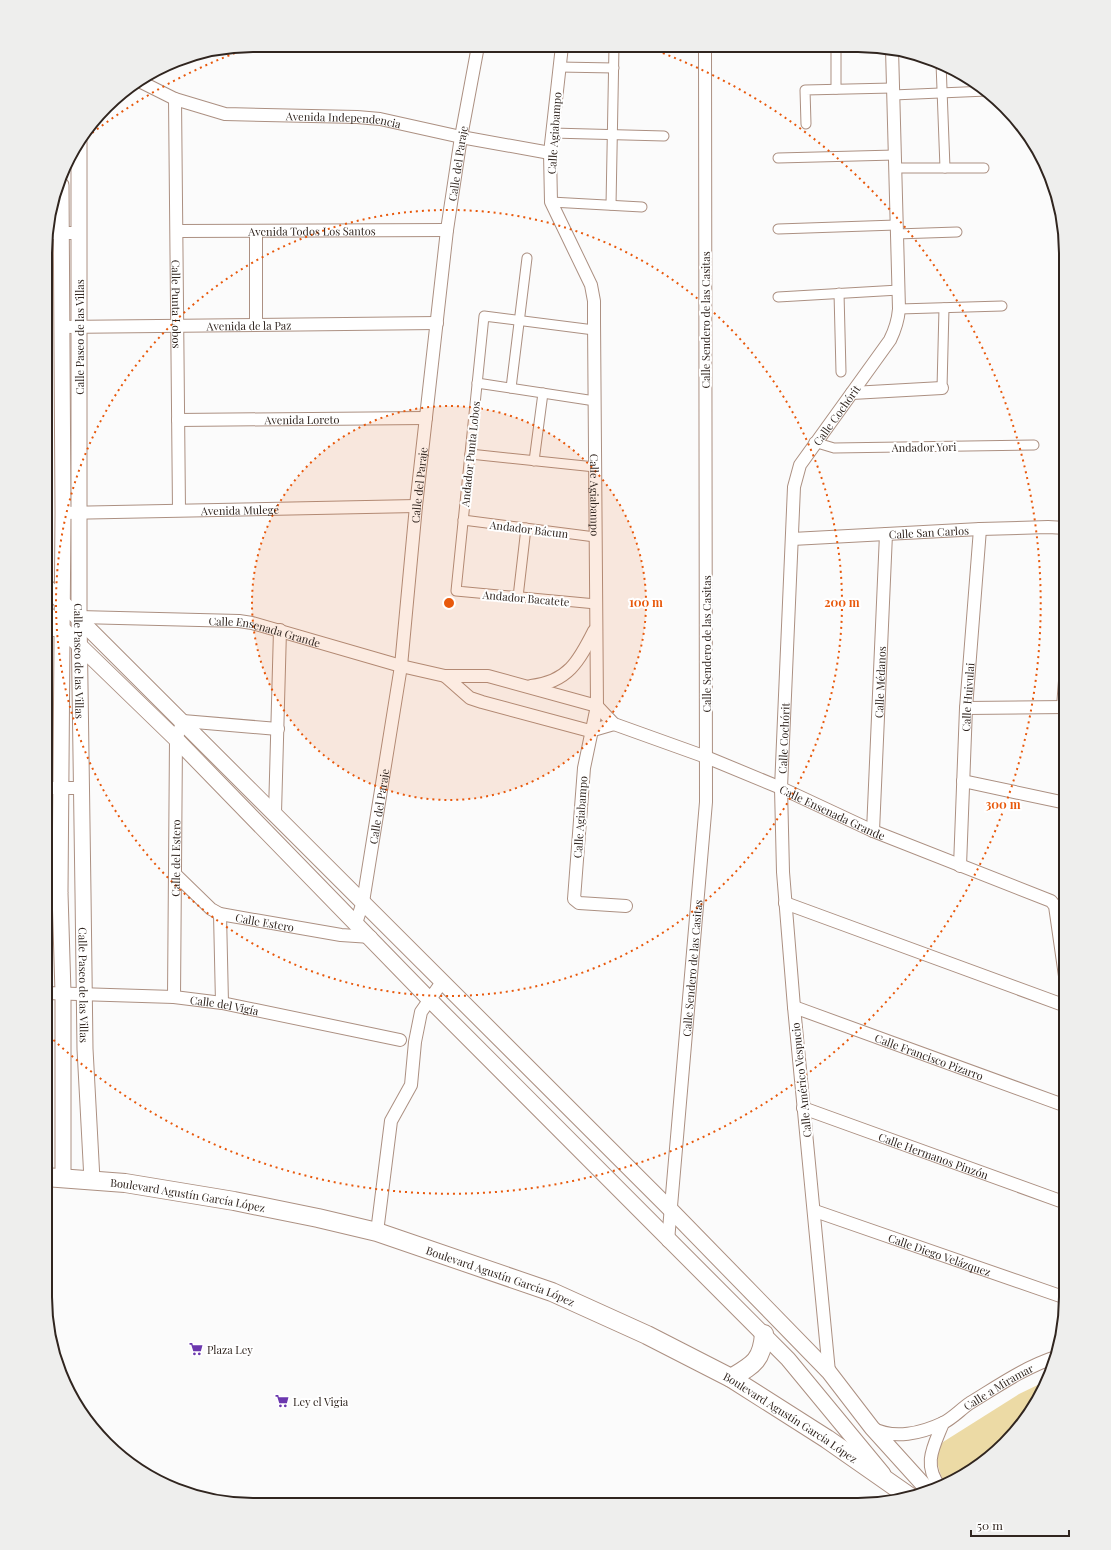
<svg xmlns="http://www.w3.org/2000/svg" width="1111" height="1550" viewBox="0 0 1111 1550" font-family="'Playfair Display',serif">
<rect width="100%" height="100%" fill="#fbfbfb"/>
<path fill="#ecdaa5" d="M1046,1381l-15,32 -36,40 -50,32c-6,-15 -13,-29 -2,-43l76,-48z"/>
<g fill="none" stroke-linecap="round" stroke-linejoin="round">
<g stroke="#ac9082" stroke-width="11">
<g id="pedestrian">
<path d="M836,47v42"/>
<path d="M941,63l4,105"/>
<path d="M559,67l55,1"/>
<path d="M893,95l94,-4"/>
<path d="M806,124l-1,-34 87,-2"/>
<path d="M552,133l112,3"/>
<path d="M778,158l117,-3"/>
<path d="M895,168h89"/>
<path d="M551,202l91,5"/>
<path d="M611,205l3,-159"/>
<path d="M778,229l118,-4"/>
<path d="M896,234l61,-2"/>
<path d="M839,293l2,79"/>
<path d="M778,297l121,-7"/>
<path d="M899,309l103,-3"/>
<path d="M594,330l-110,-14 -28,275 140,13"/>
<path d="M477,383l118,18"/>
<path d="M511,388l16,-130"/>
<path d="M942,388l2,-80"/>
<path d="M814,442l20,6 200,-3"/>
<path d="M470,454l125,13"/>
<path d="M534,461l9,-68"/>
<path d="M463,520l132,17"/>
<path d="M518,597l8,-69"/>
</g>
</g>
<g stroke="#ac9082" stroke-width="14">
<g id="minor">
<path id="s1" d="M562,46l-12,107 1,49 40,83 3,16v21l3,384 -13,62 -10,131 5,4 47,3"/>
<path id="s2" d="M141,82l34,17 50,15 132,3 23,2 81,18 89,16"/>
<path id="s3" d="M175,99l4,411"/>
<path id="s4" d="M177,231l270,-1"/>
<path d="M47,233h32"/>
<path d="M256,324v-93"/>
<path id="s5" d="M61,327l376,-4"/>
<path d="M852,393l90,-5"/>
<path id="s6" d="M178,420l248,-2"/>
<path id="s7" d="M63,513l353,-7"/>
<path id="s8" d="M792,539l188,-10 68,-2 18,1"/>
<path id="s9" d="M79,617l160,4 13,2 149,43 44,10h43l109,30 17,18 92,33 75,31 92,43 178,70 4,5 11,77"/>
<path d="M46,630h16"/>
<path d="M445,676l25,22 12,4 108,29 24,-7"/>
<path d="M531,686c37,-4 48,-25 63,-55"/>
<path d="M1063,707l3,-39"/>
<path d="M966,708l100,-1"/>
<path d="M963,781l103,22"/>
<path d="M46,788h36"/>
<path d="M275,813l5,-183"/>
<path id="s10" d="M873,831l13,-297"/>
<path id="s11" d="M960,866l6,-158 14,-179"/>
<path id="s12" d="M175,874l36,35 9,5 121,21 30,2"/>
<path d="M46,893h14"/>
<path d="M785,903l281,103"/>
<path d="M220,914l2,89"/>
<path id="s13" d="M356,923l7,-21 38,-236 15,-160 31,-276 14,-93 17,-91"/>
<path id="s14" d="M46,993l128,4 48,6 178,37"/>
<path id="s15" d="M174,997l2,-258 7,-18 95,8"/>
<path id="s16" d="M794,1007l272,99"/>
<path id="s17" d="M803,1108l263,95"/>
<path id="s18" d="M815,1211l251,87"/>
<path d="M377,1232l14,-111 20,-36 4,-43 6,-30 21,-30"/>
<path id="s19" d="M668,1241l38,-439 -1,-756"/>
<path id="s20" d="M829,1372l-35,-365 -11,-135 -2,-84 13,-301 6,-22 90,-125c5,-10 8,-19 9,-31l-7,-260"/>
<path id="s21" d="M872,1428c22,12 50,5 71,-5 10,-5 18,-14 27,-20 28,-17 55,-36 86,-46"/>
<path d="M940,1487c-18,-23 -6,-41 3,-64"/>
</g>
</g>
<g stroke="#ac9082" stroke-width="17">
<g id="tertiary">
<path id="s22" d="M79,142v475l4,276 2,156 7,131"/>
<path d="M61,185l2,328 -3,380 3,100v184"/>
<path d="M46,586l624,623 159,163 43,56 57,63"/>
<path d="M46,613l130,126 253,260 359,360 95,115"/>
</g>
</g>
<g stroke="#ac9082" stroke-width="20">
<g id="primary">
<path id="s23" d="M45,1177l80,6 109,18 84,17 59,14 175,60 95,43 84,43 96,61 83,58"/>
<path d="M731,1378c22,-13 31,-17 33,-44"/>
</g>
</g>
<use href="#pedestrian" stroke="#fff" stroke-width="9"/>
<use href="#minor" stroke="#fff" stroke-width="12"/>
<use href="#tertiary" stroke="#fff" stroke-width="15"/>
<use href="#primary" stroke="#fff" stroke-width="18"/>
</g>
<circle cx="449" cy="603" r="197" fill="#e8590c" fill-opacity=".12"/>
<g fill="none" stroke="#e8590c" stroke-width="2" stroke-dasharray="2 4">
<circle cx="449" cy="603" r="197"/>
<circle cx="449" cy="603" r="393"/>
<path d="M78 144A590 590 0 0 1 257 45M646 47A590 590 0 1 1 47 1034"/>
</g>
<defs>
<g id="supermarket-bare" transform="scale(1.08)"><path d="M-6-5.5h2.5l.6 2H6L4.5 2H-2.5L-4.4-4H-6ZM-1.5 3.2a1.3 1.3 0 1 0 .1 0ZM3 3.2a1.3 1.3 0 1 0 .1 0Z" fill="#6b37ae" stroke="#fff" stroke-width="2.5" paint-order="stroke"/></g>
</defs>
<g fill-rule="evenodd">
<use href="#supermarket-bare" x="196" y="1349"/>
<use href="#supermarket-bare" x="282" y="1401"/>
</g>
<g text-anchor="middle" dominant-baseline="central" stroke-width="4" stroke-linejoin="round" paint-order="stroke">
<g font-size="11" fill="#30251f" stroke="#fff">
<text stroke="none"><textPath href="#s2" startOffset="209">Avenida Independencia</textPath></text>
<text transform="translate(554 133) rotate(-86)">Calle Agiabampo</text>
<text stroke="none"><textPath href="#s13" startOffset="767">Calle del Paraje</textPath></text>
<text stroke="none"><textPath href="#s4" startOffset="135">Avenida Todos Los Santos</textPath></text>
<text stroke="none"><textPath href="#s3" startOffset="205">Calle Punta Lobos</textPath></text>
<text transform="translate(705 320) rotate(-90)">Calle Sendero de las Casitas</text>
<text stroke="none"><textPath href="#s5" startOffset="188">Avenida de la Paz</textPath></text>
<text transform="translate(79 337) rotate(-90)">Calle Paseo de las Villas</text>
<text stroke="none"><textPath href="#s20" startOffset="972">Calle Cochórit</textPath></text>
<text stroke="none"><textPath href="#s6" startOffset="124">Avenida Loreto</textPath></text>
<text transform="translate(924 447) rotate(-1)">Andador Yori</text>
<text transform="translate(470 454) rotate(-84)">Andador Punta Lobos</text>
<text stroke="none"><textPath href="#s13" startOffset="443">Calle del Paraje</textPath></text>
<text stroke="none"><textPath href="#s1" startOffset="459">Calle Agiabampo</textPath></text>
<text stroke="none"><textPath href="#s7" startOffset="177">Avenida Mulegé</textPath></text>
<text transform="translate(529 529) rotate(7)">Andador Bácum</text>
<text stroke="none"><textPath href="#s8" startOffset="137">Calle San Carlos</textPath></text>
<text transform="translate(526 598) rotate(5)">Andador Bacatete</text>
<text stroke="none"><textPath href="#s9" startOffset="187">Calle Ensenada Grande</textPath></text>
<text transform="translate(706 644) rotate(-90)">Calle Sendero de las Casitas</text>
<text stroke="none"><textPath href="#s22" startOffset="519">Calle Paseo de las Villas</textPath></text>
<text stroke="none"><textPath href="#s10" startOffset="149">Calle Médanos</textPath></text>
<text stroke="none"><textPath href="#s11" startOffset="169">Calle Huivulai</textPath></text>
<text stroke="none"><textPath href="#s20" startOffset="636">Calle Cochórit</textPath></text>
<text stroke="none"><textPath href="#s13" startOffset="119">Calle del Paraje</textPath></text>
<text stroke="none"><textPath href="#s9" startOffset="790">Calle Ensenada Grande</textPath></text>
<text transform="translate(580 817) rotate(-86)">Calle Agiabampo</text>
<text stroke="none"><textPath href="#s15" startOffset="139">Calle del Estero</textPath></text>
<text stroke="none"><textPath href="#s12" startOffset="106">Calle Estero</textPath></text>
<text stroke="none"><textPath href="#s19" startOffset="274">Calle Sendero de las Casitas</textPath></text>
<text stroke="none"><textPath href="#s22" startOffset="843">Calle Paseo de las Villas</textPath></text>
<text stroke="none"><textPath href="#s14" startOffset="179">Calle del Vigía</textPath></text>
<text stroke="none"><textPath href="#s16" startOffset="144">Calle Francisco Pizarro</textPath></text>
<text transform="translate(801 1080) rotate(-96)">Calle Américo Vespucio</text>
<text stroke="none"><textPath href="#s17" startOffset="139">Calle Hermanos Pinzón</textPath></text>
<text stroke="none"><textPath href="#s23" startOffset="144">Boulevard Agustín García López</textPath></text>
<text stroke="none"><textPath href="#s18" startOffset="132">Calle Diego Velázquez</textPath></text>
<text stroke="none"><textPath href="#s23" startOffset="468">Boulevard Agustín García López</textPath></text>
<text stroke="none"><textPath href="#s21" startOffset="140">Calle a Miramar</textPath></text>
<text stroke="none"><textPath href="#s23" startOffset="792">Boulevard Agustín García López</textPath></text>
</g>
<g font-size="11" fill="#30251f" stroke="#fff" text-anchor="start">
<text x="207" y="1349">Plaza Ley</text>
<text x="293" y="1401">Ley el Vigia</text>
</g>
</g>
<path d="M0 0H1111V1550H0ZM253 52H858A201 201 0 0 1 1059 253V1297A201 201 0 0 1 858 1498H253A201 201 0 0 1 52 1297V253A201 201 0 0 1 253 52Z" fill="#eeeeed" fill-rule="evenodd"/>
<path fill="none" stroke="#30251f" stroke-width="2" d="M253 52H858A201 201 0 0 1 1059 253V1297A201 201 0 0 1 858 1498H253A201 201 0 0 1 52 1297V253A201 201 0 0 1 253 52Z"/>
<circle cx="449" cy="603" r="6" fill="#e8590c" stroke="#fff" stroke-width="2"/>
<g font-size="12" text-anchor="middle" font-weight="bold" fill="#e8590c" stroke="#fff" stroke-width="4" stroke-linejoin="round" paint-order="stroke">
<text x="646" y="607">100 m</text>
<text x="842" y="607">200 m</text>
<text x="1003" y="809">300 m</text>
</g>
<path d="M971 1530v6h98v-6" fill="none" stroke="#30251f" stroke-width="2"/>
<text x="977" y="1530" font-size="12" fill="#30251f" stroke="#ffffff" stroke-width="3" paint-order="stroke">50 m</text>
</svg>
